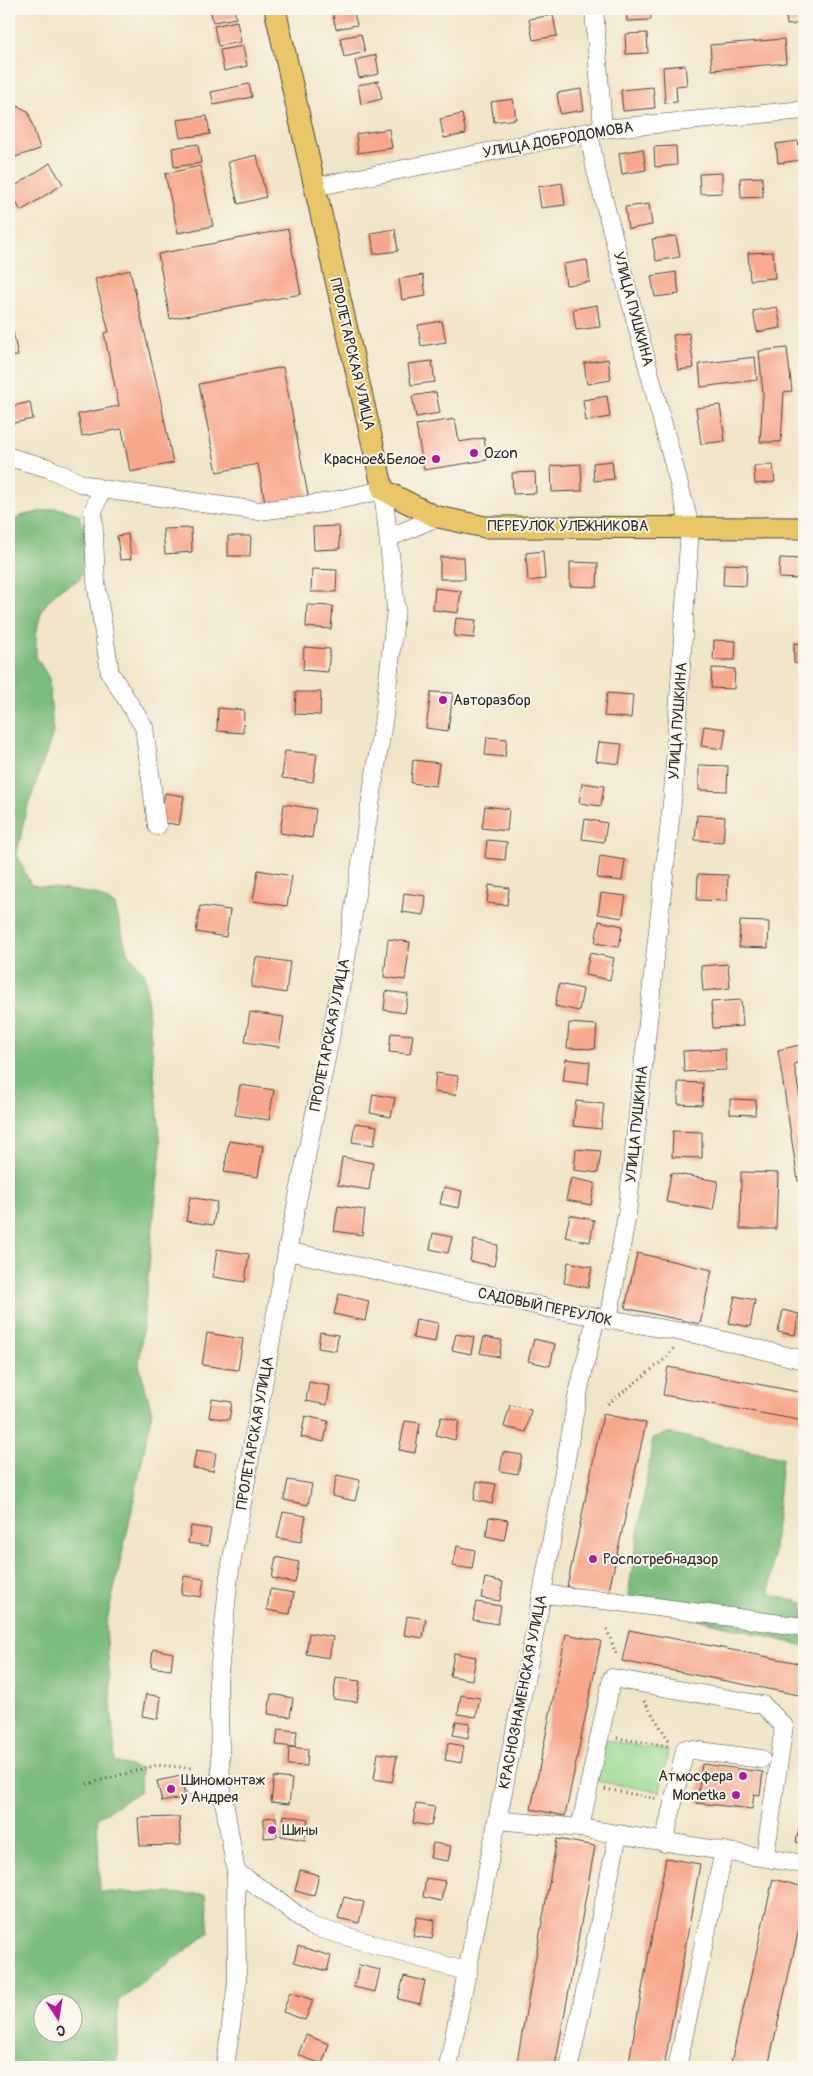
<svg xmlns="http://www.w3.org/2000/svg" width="813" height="2076" viewBox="0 0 813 2076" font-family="Pangolin,sans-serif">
<rect width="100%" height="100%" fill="#fbf7ec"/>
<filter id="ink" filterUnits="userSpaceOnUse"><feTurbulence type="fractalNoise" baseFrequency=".02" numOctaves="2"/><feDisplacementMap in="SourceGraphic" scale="10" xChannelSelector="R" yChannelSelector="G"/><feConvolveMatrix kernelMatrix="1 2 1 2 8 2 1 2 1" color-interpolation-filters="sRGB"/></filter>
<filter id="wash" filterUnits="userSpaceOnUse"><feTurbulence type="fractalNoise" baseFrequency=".0096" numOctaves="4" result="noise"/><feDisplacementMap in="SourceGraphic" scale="20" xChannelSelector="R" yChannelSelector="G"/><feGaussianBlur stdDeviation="1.12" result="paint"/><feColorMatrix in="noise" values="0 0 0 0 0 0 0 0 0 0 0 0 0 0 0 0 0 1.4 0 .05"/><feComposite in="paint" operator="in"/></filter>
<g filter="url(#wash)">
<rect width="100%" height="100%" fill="#f1e5c9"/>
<path fill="#9bdc92" stroke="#63845e" d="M604,1740l64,11 -8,41 -63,-11z"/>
<g fill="#7cbc7c" stroke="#547454" fill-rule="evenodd">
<path d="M56,508l23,6c8,23 6,42 1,65l-23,12 -15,18 -6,25v23l13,21 4,55 -28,82 -8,40 14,30 65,9 19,11 12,47 18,22 16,173 -22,218 13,47 -22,107 -24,106 9,137 26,7 -1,22 -43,27 3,74 106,2 3,39 -91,68 -1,66h-108v-1542l11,-9zM42,2004h30v30h-30z"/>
<path d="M668,1433l114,25 -12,136 34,9v43l-177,-45 26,-163z"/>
</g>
<g id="blocks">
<g fill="#f7a78b">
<path d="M210,9h24l2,9 -23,4z"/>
<path d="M344,9h9l4,16 -21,4 -4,-18z"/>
<path d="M626,9h24l1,11 -24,1z"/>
<path d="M785,9h19v14l-17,2z"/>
<path d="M553,15l4,21 -24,4 -4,-21z"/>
<path d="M237,21l4,21 -23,4 -4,-20z"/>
<path d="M647,33l1,20 -22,1 -1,-20z"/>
<path d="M361,34l4,18 -21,5 -4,-19z"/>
<path d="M784,39l2,24 -74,7 -2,-25z"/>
<path d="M243,46l4,20 -23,5 -4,-21z"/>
<path d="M376,55l3,19 -20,4 -4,-18z"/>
<path d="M685,65l2,20 -11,1 1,16 -12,1 -2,-36z"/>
<path d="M378,81l4,18 -21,5 -3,-19z"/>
<path d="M249,84l3,13 -38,8 -3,-13z"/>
<path d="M653,87l2,21 -32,3 -2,-21z"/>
<path d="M581,89l3,21 -24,4 -3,-21z"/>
<path d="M513,99l3,20 -22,3 -3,-20z"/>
<path d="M15,105l13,6 12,38 -31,10v-52z"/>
<path d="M462,114l4,20 -22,4 -4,-19z"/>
<path d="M207,116l3,18 -30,4 -3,-18z"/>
<path d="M389,129l3,19 -34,5 -2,-19z"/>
<path d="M798,141l3,19 -23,3 -2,-19z"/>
<path d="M198,144l3,19 -27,4 -2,-19z"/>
<path d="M676,146l1,19 -22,2 -1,-20z"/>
<path d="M643,149l3,21 -24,4 -3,-21z"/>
<path d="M257,155l9,42 -28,7 -10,-42z"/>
<path d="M50,163l13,21 -42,27 -12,-21z"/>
<path d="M200,166l13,60 -35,7 -13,-59z"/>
<path d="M722,173v20l-22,1 -1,-20z"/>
<path d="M762,177l1,20 -22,1 -1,-20z"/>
<path d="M562,183l3,22 -24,3 -3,-21z"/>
<path d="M649,204l3,21 -24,4 -3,-22z"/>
<path d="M288,229l13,65 -131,25 -12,-65z"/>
<path d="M395,229l3,22 -24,3 -3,-21z"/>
<path d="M676,236l4,21 -24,4 -4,-22z"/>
<path d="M773,252l2,26 -25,2 -2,-27z"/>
<path d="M587,260l3,22 -24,3 -3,-21z"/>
<path d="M130,270l30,128 13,65 -43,9 -8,-43 -40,7 -4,-22 41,-8 -15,-73 5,-1 -14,-53z"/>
<path d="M676,272l3,22 -24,3 -4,-21z"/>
<path d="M423,275l3,21 -24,4 -3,-21z"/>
<path d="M597,305l3,22 -24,3 -3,-21z"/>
<path d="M777,307l4,21 -24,4 -4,-21z"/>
<path d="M9,312l9,44 -9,1z"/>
<path d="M442,321l4,21 -25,4 -3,-21z"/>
<path d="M689,333l5,35 -16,2 -5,-35z"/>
<path d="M787,348l5,43 -8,1 -3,50h-21l3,-48 -4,-43z"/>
<path d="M755,357l2,23 -56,7 -2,-23z"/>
<path d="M608,359l3,21 -24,4 -3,-21z"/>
<path d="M432,361l3,21 -24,3 -3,-21z"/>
<path d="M283,367l26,133 -43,8 -8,-44 -41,8 -18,-88z"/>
<path d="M436,392l4,21 -24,4 -4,-21z"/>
<path d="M607,396l3,21 -24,4 -3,-21z"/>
<path d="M30,402l3,17 -24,5v-17z"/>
<path d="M720,405l5,36 -24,3 -5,-36z"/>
<path d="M455,419l4,23 25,-4 3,22 -63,10 -8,-45z"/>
<path d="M612,461l2,18 -20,2 -1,-18z"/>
<path d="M581,464l1,27 -30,1 -1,-26z"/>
<path d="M773,465l2,17 -20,2 -1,-18z"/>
<path d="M535,472l1,21 -23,1 -1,-21z"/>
<path d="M339,526l1,23 -26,1 -1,-23z"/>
<path d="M191,528l1,24 -27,2 -2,-25z"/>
<path d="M128,534l3,25 -11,1 -3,-24z"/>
<path d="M228,536h23l-1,20h-22z"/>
<path d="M543,551l2,28 -17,2 -2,-28z"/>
<path d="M440,557h24l1,22h-25z"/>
<path d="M780,558l22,1 -1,20 -22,-1z"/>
<path d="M570,562l28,1 -1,24 -27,-1z"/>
<path d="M724,564l23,1 -1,21 -23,-1z"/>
<path d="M312,569l25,1 -1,22h-25z"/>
<path d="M435,588l26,3 -3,22 -25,-3z"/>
<path d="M307,605l26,1 -2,23 -25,-2z"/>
<path d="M456,618l20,2 -2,18 -20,-2z"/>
<path d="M714,640l22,1 -1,19h-22z"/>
<path d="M794,643l10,1v20l-10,-1z"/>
<path d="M304,647l26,2 -2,23 -25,-2z"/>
<path d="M712,668l23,1 -1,20 -23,-1z"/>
<path d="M296,692h25l-1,23 -25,-1z"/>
<path d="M431,692l22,1 -5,38 -22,-3z"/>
<path d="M607,693l26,2 -2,23 -27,-2z"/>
<path d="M218,708l26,2 -1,23 -26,-2z"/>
<path d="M704,726l22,3 -3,20 -22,-3z"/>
<path d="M487,737l20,2 -2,18 -20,-2z"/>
<path d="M599,742l23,2 -3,20 -23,-3z"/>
<path d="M285,751l32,3 -4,28 -31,-4z"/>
<path d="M413,760l26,3 -3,23 -25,-3z"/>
<path d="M699,765l29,1 -1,25 -28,-1z"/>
<path d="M582,783l22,3 -3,20 -22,-3z"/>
<path d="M165,793l19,3 -5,29 -19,-3z"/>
<path d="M284,804l32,5 -4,29 -32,-5z"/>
<path d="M485,806l24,3 -2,22 -25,-3z"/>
<path d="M697,815l28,2 -2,25 -28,-2z"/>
<path d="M585,819l22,4 -3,19 -22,-3z"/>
<path d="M487,840l20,2 -2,18 -20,-2z"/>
<path d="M600,856l25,4 -3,21 -25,-3z"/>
<path d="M258,870l34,6 -5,30 -34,-5z"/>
<path d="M698,874l30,1 -1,26 -30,-1z"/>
<path d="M489,885l20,3 -2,17 -20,-2z"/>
<path d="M404,893l22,3 -2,19 -22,-3z"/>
<path d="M601,893l25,3 -4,22 -24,-4z"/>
<path d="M200,906l30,4 -4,27 -30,-5z"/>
<path d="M599,921l24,5 -4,21 -24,-4z"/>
<path d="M740,921l29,1 -1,26 -29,-1z"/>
<path d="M388,939l22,3 -5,38 -21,-3z"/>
<path d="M590,953l24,5 -4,22 -25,-5z"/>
<path d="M256,957l34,5 -4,31 -35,-6z"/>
<path d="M728,964l2,24 -27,3 -2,-25z"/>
<path d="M559,984l24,5 -4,22 -24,-5z"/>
<path d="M386,991l22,3 -3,19 -21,-3z"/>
<path d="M741,1000l2,26 -30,2 -2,-26z"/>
<path d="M250,1012l34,5 -5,30 -34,-5z"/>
<path d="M569,1023l28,2 -2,24 -28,-1z"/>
<path d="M391,1033l22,2 -3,19 -21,-2z"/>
<path d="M804,1044v17l-10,3 10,56v59l-6,2 -20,-131z"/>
<path d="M725,1049l1,21 -42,2 -1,-21z"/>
<path d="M566,1059l24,3 -2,22 -25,-3z"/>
<path d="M436,1073l22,3 -2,19 -22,-3z"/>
<path d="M678,1082l25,1 -1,22 -24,-1z"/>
<path d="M240,1085l34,5 -5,30 -34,-5z"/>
<path d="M373,1094l22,4 -4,19 -21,-4z"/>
<path d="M730,1099l26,1 -1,15 -25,-1z"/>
<path d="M576,1101l28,3 -3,25 -28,-3z"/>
<path d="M355,1123l22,3 -3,19 -22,-3z"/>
<path d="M673,1131l29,1v26l-30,-1z"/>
<path d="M229,1141l34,5 -5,31 -34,-5z"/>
<path d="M576,1149l25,2 -3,22 -24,-3z"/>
<path d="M342,1157l31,6 -4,27 -31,-5z"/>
<path d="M741,1172l37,1 -2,56h-36z"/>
<path d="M671,1173l47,8 -5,29 -47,-8z"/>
<path d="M571,1178l24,5 -4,22 -25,-5z"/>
<path d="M444,1187l18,4 -3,17 -19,-4z"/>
<path d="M190,1197l27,5 -4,23 -27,-4z"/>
<path d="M338,1206l27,4 -3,25 -28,-4z"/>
<path d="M570,1215l24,5 -4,22 -25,-5z"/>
<path d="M433,1233l19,4 -4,16 -18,-4z"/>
<path d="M474,1240l24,5 -4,21 -24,-5z"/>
<path d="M217,1249l32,5 -4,28 -32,-5z"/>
<path d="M637,1253l75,17 -12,54 -75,-16z"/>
<path d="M568,1262l24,5 -4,21 -24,-5z"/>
<path d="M339,1294l30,7 -4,20 -31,-7z"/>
<path d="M735,1296l20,4 -5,27 -21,-4z"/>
<path d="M783,1310l16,4 -4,21 -17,-3z"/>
<path d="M416,1319l22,4 -3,19 -22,-4z"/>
<path d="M320,1332l18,3 -2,16 -18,-3z"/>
<path d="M207,1333l36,6 -5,31 -36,-5z"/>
<path d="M456,1334l18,3 -3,17 -19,-4z"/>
<path d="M484,1337l18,3 -3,17 -19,-4z"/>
<path d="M534,1339l21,5 -5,22 -22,-5z"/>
<path d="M668,1367l136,26v28l-141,-26z"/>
<path d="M309,1382l21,4 -3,19 -21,-4z"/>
<path d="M212,1399l20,3 -3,18 -20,-3z"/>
<path d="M510,1405l21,5 -5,22 -22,-5z"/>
<path d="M603,1414l43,9 -38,172 -41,-8z"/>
<path d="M305,1416l23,5 -4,21 -23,-5z"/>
<path d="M441,1417l18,4 -4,19 -19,-5z"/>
<path d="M405,1421l15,2 -5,30 -16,-3z"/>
<path d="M196,1450l20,3 -3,18 -20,-3z"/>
<path d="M503,1452l19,3 -4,19 -18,-3z"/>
<path d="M337,1475l23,5 -5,21 -23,-5z"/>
<path d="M288,1480l24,4 -4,21 -24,-5z"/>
<path d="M477,1481l19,3 -4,20 -18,-4z"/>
<path d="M283,1512l23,4 -5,26 -24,-4z"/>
<path d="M489,1517l19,3 -4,20 -18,-4z"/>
<path d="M191,1526l20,3 -3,17 -20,-3z"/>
<path d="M457,1546l18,4 -3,19 -19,-3z"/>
<path d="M276,1557l23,5 -4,21 -23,-5z"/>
<path d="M184,1576l20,3 -3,18 -20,-3z"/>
<path d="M485,1578l18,4 -3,19 -19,-3z"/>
<path d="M270,1589l24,4 -4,21 -23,-4z"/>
<path d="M476,1602l25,4 -3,18 -25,-4z"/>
<path d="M407,1616l19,3 -3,19 -19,-3z"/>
<path d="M629,1630l175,34v32l-182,-35z"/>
<path d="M309,1633l24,4 -4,21 -23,-4z"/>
<path d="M566,1634l35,7 -36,175 -34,-7z"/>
<path d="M153,1649l20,4 -2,17 -20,-3z"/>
<path d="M454,1653l22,4 -4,23 -22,-4z"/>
<path d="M336,1678l24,3 -3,21 -24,-3z"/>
<path d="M146,1694l15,3 -3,22 -16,-3z"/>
<path d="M271,1694l22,4 -3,19 -22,-3z"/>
<path d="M461,1695l19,3 -4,19 -18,-3z"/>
<path d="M456,1721l14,2 -2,15 -15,-3z"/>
<path d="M278,1729l19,2 -2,16 -19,-2z"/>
<path d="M448,1743l16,3 -3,17 -16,-3z"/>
<path d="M289,1747l19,2 -1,17 -19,-1z"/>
<path d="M378,1753l19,3 -5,26 -18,-3z"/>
<path d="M702,1764l61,8 -3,23 -6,-1 -2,15 -55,-6z"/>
<path d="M181,1776l4,21 -23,5 -5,-21z"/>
<path d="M274,1777l18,2 -3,25 -18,-2z"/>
<path d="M416,1804l19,3 -4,19 -18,-3z"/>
<path d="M284,1815l24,4 -3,21 -24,-4z"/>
<path d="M802,1816l2,1v27l-8,-2z"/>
<path d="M179,1817l2,28 -41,1 -2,-28z"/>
<path d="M276,1817l1,20 -13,1v-20z"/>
<path d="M557,1839l38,7 -40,221h-39z"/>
<path d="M433,1843l18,3 -3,15 -18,-3z"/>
<path d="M666,1858l34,6 -36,203h-36z"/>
<path d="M300,1870l19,5 -5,21 -19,-5z"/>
<path d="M426,1878l19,3 -4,20 -18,-4z"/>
<path d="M773,1879l31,8v19l-36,161h-38z"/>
<path d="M344,1897l20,5 -5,21 -21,-5z"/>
<path d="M417,1917l18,3 -3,19 -19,-3z"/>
<path d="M298,1946l33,10 -4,15 -33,-9z"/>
<path d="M359,1965l21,5 -5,22 -21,-5z"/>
<path d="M404,1976l21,5 -5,23 -22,-5z"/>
<path d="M290,1992l23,8 -8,20 -22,-8z"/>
<path d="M306,2035l23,9 -7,20 -24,-9z"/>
</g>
</g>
</g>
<g filter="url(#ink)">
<use href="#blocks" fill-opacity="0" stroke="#494743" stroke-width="1"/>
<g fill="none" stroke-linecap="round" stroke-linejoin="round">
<g stroke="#494743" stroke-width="19">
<g id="minor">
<path d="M594,9l9,120"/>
<path d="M589,132l6,35 95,359 -17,267 -46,421 -19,106"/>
<path d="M314,187l289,-58 201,-19"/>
<path d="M9,457l39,11 32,15 22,6 157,22 65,-8 59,-13 13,118 -12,108 -39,249 -58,286 -58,325 -11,106 3,101 15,89 1,111 -12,84"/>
<path d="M102,489l-9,22 3,71 14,91 34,54 13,99"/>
<path d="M389,538l48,-21"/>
<path d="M287,1251l266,58 151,27 100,24"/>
<path d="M542,1594l70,7 192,26"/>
<path d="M193,1786l28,-3"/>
<path d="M497,1820l83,8 224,36"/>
<path d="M580,1828l32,-150 151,27 21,21 -19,131"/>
<path d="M664,1843l21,-94 76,10"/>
<path d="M236,1872l42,28 33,26 157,46"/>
<path d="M448,2067l90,-451 39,-218 19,-81"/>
<path d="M569,2067l49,-232"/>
<path d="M677,2067l47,-216"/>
</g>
</g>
<g stroke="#494743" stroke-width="23">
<path id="major" d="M275,9l108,481 51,26 51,11 319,1"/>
</g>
<g stroke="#494743" stroke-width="3" stroke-dasharray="1 4" stroke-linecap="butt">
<path d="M608,1404l57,-45 9,-11"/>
<path d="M607,1629l9,25"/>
<path d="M644,1701l26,41"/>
<path d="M617,1738l53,8"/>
<path d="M87,1784l70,-19 34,3"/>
<path d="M605,1789l53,10"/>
</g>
<use href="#minor" stroke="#fff" stroke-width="18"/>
<use href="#major" stroke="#e9c769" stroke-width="21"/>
</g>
</g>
<g fill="#b5179e" stroke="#fbf7ec" stroke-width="2">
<circle cx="474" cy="453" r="5"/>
<circle cx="436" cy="459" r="5"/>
<circle cx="443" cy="700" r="5"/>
<circle cx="593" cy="1559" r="5"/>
<circle cx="743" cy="1776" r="5"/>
<circle cx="171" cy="1789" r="5"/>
<circle cx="736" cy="1795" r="5"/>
<circle cx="272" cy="1830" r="5"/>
</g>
<g text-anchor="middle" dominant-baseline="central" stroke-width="4" stroke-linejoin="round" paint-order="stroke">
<g font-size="15" fill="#2b2b2b" stroke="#fbf7ec">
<text transform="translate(558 140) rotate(-10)">УЛИЦА ДОБРОДОМОВА</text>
<text transform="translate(633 309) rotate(75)">УЛИЦА ПУШКИНА</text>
<text transform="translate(352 354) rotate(77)">ПРОЛЕТАРСКАЯ УЛИЦА</text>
<text x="568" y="526">ПЕРЕУЛОК УЛЕЖНИКОВА</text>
<text transform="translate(678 721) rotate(-86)">УЛИЦА ПУШКИНА</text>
<text transform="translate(330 1035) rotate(-79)">ПРОЛЕТАРСКАЯ УЛИЦА</text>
<text transform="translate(637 1124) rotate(-84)">УЛИЦА ПУШКИНА</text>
<text transform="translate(545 1307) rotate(12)">САДОВЫЙ ПЕРЕУЛОК</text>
<text transform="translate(255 1433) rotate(-80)">ПРОЛЕТАРСКАЯ УЛИЦА</text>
<text transform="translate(523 1692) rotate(-79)">КРАСНОЗНАМЕНСКАЯ УЛИЦА</text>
</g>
<g font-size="15" fill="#2b2b2b" stroke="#fbf7ec" text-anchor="start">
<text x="484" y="453">Ozon</text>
<text x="426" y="459" text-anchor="end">Красное&amp;Белое</text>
<text x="453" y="700">Авторазбор</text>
<text x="603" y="1559">Роспотребнадзор</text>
<text x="733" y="1776" text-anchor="end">Атмосфера</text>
<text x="181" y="1780">Шиномонтаж<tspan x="181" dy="17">у Андрея</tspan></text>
<text x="726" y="1795" text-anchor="end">Monetka</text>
<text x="282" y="1830">Шины</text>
</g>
</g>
<rect width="813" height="2076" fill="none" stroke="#fbf7ec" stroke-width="30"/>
<g transform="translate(58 2018) rotate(168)"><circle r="24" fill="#fbf7ec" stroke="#a8a59f"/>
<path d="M0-4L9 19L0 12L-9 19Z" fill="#b5179e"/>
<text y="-8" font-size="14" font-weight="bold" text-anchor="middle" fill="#2b2b2b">С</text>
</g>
</svg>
